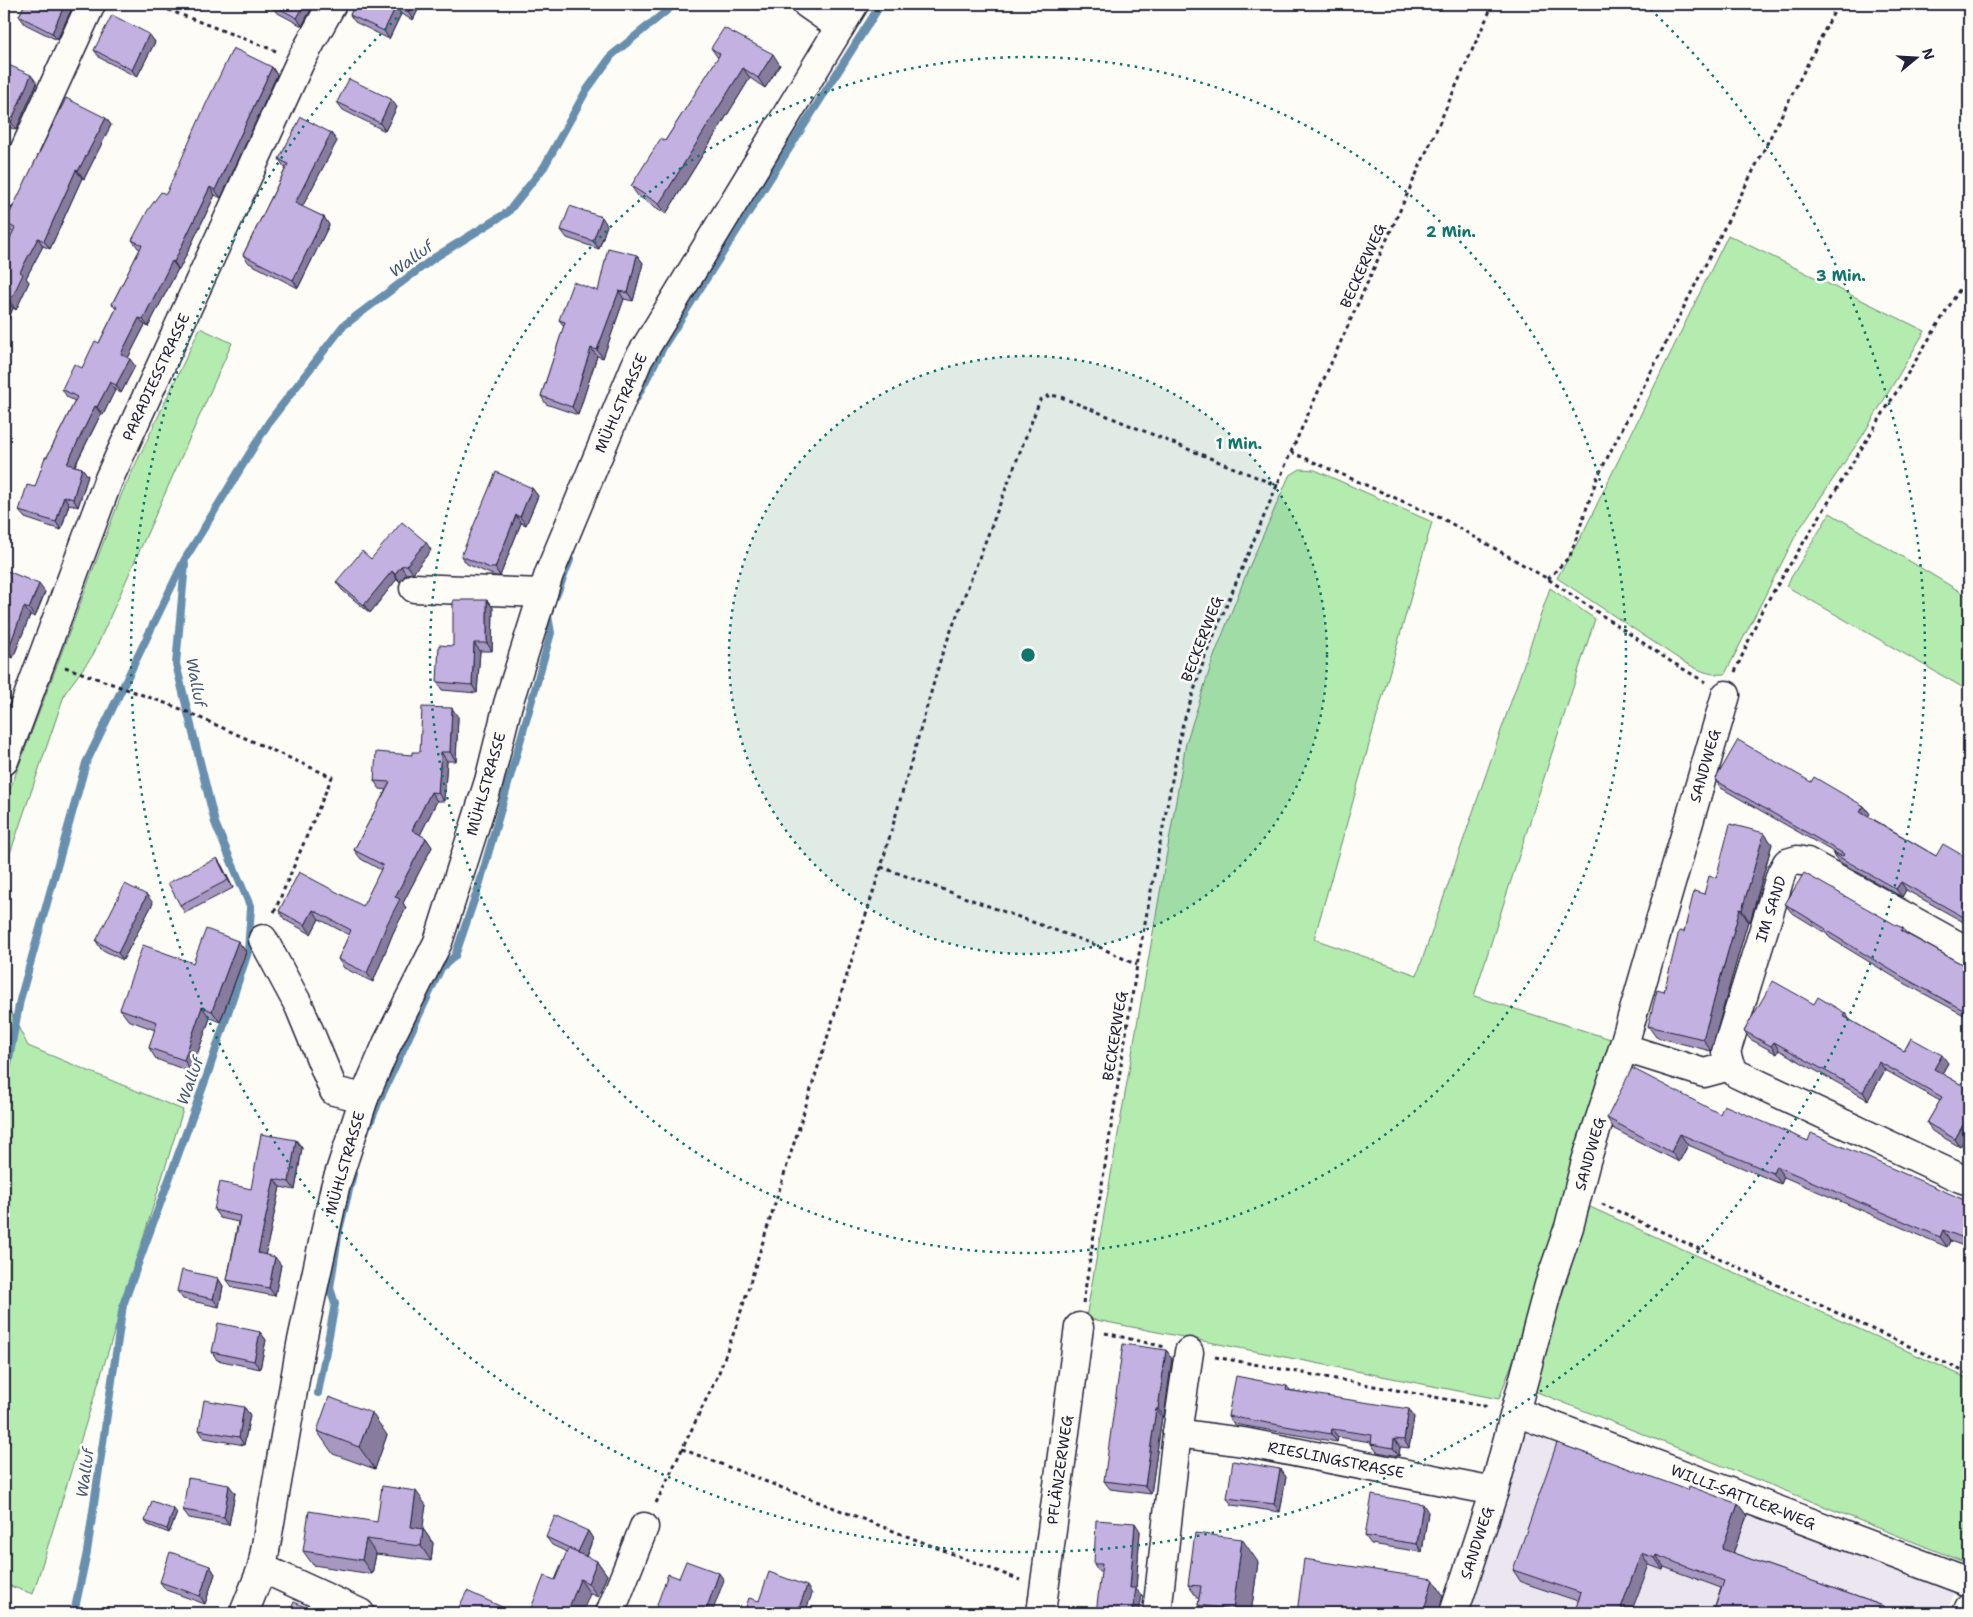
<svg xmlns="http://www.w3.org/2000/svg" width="1973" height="1617" viewBox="0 0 1973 1617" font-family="'Shantell Sans',sans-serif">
<rect width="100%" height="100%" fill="#fdfcf7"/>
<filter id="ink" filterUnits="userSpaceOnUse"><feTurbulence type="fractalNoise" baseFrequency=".02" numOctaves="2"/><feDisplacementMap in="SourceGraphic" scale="10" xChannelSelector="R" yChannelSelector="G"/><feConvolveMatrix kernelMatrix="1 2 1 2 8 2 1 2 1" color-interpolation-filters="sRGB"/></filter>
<g filter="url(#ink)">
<path fill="#ebe6f0" d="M1515,1429l443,156 -12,28h-482z"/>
<g fill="#b4ebae" stroke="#6b8674">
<path d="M1728,235l197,96 -62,104 -65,96 -73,143c-17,2 -28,-5 -43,-13l-125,-83 27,-47z"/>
<path d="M200,328l32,15 -139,312 -28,38 -61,178v-66l118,-312z"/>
<path d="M1300,469l15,1 117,52 -118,417 103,36 133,-387 45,31 -121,377 143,45 -64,211 -54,147 -413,-81 100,-575 27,-84 34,-87 42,-96z"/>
<path d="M1830,513l139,84v94l-183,-105z"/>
<path d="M4,999l24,47 155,64 -150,484 -29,-10z"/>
<path d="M1590,1207l379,172v185l-437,-174z"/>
</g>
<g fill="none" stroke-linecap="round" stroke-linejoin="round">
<g stroke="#688fad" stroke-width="8">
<path d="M636,399l30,-57 215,-338"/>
<path d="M556,596l14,-36"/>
<path d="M4,1085l16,-85 66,-237 99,-204 84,-137 74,-96 91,-68 74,-46 36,-45 42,-76 26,-36 63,-51"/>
<path d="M370,1123l8,-20 63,-135 14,-12 24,-70 72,-253 -3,-17 2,-5"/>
<path d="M318,1393l17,-89 -5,-16 9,-58 14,-56"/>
<path d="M74,1613l13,-61 36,-247 85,-232 40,-121 3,-44 -36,-85 -39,-159 9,-100"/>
</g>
<g stroke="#22223b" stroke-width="31">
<g id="minor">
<path d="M807,4l33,23"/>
<path d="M4,195l87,-191"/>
<path d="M414,588l129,5"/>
<path d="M4,761l104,-280 192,-419 32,-58"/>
<path d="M263,939l36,67 35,85 30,7"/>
<path d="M1969,952l-162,-90 -10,-2 -10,3 -6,11 -55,178 4,14 7,8 223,104 9,3"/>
<path d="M1631,1050l73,23 26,-7"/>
<path d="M1516,1412l453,170"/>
<path d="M1177,1433l66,9 251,49"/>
<path d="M262,1568l98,45"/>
<path d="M244,1613l18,-45 39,-223 34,-158 29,-89 23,-54 51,-102 51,-161 19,-77 41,-130 89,-214 216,-356"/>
<path d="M610,1613l34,-86"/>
<path d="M1041,1613l38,-286"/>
<path d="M1157,1613l20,-180 12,-81"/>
<path d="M1454,1613l40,-122 55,-206 20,-58 17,-66 37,-113 103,-353"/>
<path d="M1967,1613l2,-5"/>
</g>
</g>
<g stroke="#22223b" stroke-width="3" stroke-dasharray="4 4" stroke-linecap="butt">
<path d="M153,4l123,47"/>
<path d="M1291,452l154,68 103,59 122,82 35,21"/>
<path d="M1548,579l22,-23 27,-78 241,-474"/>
<path d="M65,667l111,40 156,70 -59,138"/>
<path d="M1735,672l27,-62 207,-336"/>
<path d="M881,867l212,77 44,21"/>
<path d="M1602,1204l367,170"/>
<path d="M1083,1303l54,-338 45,-238 24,-73 85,-202 202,-448"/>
<path d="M1105,1333l60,14"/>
<path d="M1215,1357l274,50"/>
<path d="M682,1449l338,131"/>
<path d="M656,1503l62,-128 19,-51 144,-457 61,-213 98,-254 10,-5 11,2 217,89"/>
</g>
<use href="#minor" stroke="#fdfcf7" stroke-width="28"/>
</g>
<g fill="#a798c2" stroke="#22223b">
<path d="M18,4h56l-17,36 -32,-16 -6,-8 5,-10z"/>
<path d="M271,4h43l-12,22 -26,-14z"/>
<path d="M355,4h66l-8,16 -12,-6 -12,25 -34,-17 -5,-7z"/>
<path d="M149,34l6,8 -18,35 -37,-19 -6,-8z"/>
<path d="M711,48l69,17 -15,23 -15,-10 -84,136 -28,-18 -7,-10 34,-45 53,-83z"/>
<path d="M4,63l33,20 -21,47 -12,-5z"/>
<path d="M272,67l5,8 -56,123 -6,-3 -36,75 -1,-1 -30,58 -3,-2 -17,33 7,8 -14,27 -6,-3 -12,25 -2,-1 -26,52 7,2 6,8 -10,31 -9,-3 -8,26 -36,-12 -6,-7 16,-24 12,-30 28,-56 -8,-4 -5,-8 20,-21 17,-25 17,-34 -4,-5 28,-55 -2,-1 -6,-8 34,-46z"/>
<path d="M337,102l60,5 -12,24 -42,-21z"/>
<path d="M106,118l5,7 -27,54 -2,-1 -32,71 -7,-3 -17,32 3,4 -13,28 -3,-2 -9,23 9,-99 -3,-1 -5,-8z"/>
<path d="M337,141l-35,66 22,10 5,8 -31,63 -49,-25 -6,-8 43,-87 -2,-1 -5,-8z"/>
<path d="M607,225l-8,24 -32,-11 -6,-8z"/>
<path d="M637,255l6,8 -10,38 -9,-2 -21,59 -6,-2 -19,59 -32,-11 -5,-8 23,-70 -5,-6 39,-29z"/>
<path d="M532,488l6,8 -12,29 -5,-2 -21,53h-5l-28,-12 -6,-8z"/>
<path d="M431,550l-18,23 -7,1 -6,8 -3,-3 -27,34 -28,-23 -6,-8 35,-23z"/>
<path d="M4,573l41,19 -10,25 -5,-2 -17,43 -9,-3z"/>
<path d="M487,600l6,8 -1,43h-12l-3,42 -35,-3 -5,-8 16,-36z"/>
<path d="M458,717l-2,44h-9l-3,40h-7l-17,34 6,3 6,9 -29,56 3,5 -13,25 -20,49 -29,-14 -6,-9 11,-24 -30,-16 -8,15 -26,-14 -6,-9 84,-5 18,-36 -20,-11 -7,-9 32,-60 -6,-1 -6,-8 38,-26 8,-3z"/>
<path d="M1715,780l96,2 53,24 6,8 -2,2 68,40 33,3v66l-63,-35 -4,7 -64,-36 -6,-8 5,1 -116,-66z"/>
<path d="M1764,833l8,11 -22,78 -2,-1 -37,130 -55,-14 -8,-11 16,-34 20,-60 20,-38 12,-16z"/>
<path d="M217,858l5,8 11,22 -48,25 -5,-8z"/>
<path d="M153,903l-30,57 -22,-11 -5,-8z"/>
<path d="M1785,904l118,24 3,5 63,35v55l-5,-8 -60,-32 -74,-45 -3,-4 -36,-22z"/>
<path d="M238,941l8,11 -26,70 -10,-4 -19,54 -35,-13 -7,-11 6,-18 -27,-10 -8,-11 73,-46z"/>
<path d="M1814,1004l36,16 54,31 44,12 -6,11 27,15v44h-1l-8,14 -28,-16 -5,-8 13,-22 -55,-31 -17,30 -89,-50 -2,4 -27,-15 -6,-8z"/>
<path d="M1720,1114l88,27 161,61v46l-19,-7 -3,6 -163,-70 -3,7 -93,-39 -9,17 -65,-33 -7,-11z"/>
<path d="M296,1140l6,8 -7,42 -15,-3 -15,68 16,10 -6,31 -42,-8 -6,-8 11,-58 -18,-4 -6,-8 37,-21z"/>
<path d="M218,1278l5,8 -4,21 -36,-8 -6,-8z"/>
<path d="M260,1332l6,8 -6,29 -43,-9 -5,-8z"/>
<path d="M1166,1350l6,8 -8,59h-2l-11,77 -41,-5 -6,-8z"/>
<path d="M1287,1386l3,4 124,27 -5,31 -9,-1 -1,9 -22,-4 -6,-8v-2l-33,-5 -1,5 -103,-18 -6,-8z"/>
<path d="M244,1407l6,8 -6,30 -40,-7 -5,-8z"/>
<path d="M317,1431l70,4 -12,34 -42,-15z"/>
<path d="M1280,1469l6,8 -6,35 -48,-7 -5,-7z"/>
<path d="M1688,1490l50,14 9,12 -14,37 150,53 4,7h-174l8,-25 -57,-21 -1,3 -14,-5 -71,36 -57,-19 -8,-12z"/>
<path d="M235,1493l-6,32 -40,-7 -6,-8z"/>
<path d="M426,1505l-4,24h1l10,14 -2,18 -55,-7 -4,20 -59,-9 -10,-14 74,-29z"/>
<path d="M1428,1512l-6,40 -51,-8 -6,-8z"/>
<path d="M177,1513l-8,20 -21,-8 -3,-4z"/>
<path d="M588,1531l5,8 -7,18 11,4 10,14 -9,22 -43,-17 12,-28 -15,-7 -6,-8z"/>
<path d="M1140,1531l-4,58 6,7 -41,-24h-2l-5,-8z"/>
<path d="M1258,1562l-7,51h-47l-6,-8 1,-5 -11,-15z"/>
<path d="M210,1566l5,8 -10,30 -39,-14 -6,-8z"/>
</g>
<g fill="#887c9e" stroke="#22223b">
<path d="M65,4h9l-17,36 -5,-7z"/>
<path d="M305,4h9l-12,22 -5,-8z"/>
<path d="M412,4h9l-8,16 -5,-8z"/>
<path d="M396,6l5,8 -12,25 -5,-8z"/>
<path d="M149,34l6,8 -18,35 -5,-7z"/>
<path d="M773,54l7,11 -15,23 -7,-10z"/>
<path d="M272,67l5,8 -56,123 -6,-8z"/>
<path d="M743,68l7,10 -84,136 -7,-10z"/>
<path d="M31,75l6,8 -21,47 -5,-8z"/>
<path d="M391,99l6,8 -12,24 -5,-8z"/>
<path d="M106,118l5,7 -27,54 -6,-8z"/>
<path d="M331,133l6,8 -37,70 -5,-8z"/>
<path d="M76,170l6,8 -32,71 -6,-8z"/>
<path d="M210,187l5,8 -36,75 -5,-8z"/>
<path d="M324,217l5,8 -31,63 -5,-8z"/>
<path d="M602,217l5,8 -8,24 -6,-8z"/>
<path d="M38,238l5,8 -17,32 3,4 -13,28 -6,-8 10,-30z"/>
<path d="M637,255l6,8 -10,38 -5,-8z"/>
<path d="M172,261l6,8 -30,58 -5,-8z"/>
<path d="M619,291l5,8 -21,59 -6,-8z"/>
<path d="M7,301l6,7 -9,23v-21z"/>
<path d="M139,318l6,7 -19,37 -5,-8z"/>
<path d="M591,348l6,8 -19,59 -6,-8z"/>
<path d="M130,359l5,7 -14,27 -5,-8z"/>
<path d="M110,382l5,8 -12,25 -6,-8z"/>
<path d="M95,406l6,8 -29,57 -5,-7z"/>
<path d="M82,468l6,8 -10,31 -5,-8z"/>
<path d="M532,488l6,8 -12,29 -6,-8z"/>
<path d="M64,496l5,8 -8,26 -5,-8z"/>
<path d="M516,515l5,8 -21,53 -5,-8z"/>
<path d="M426,542l5,8 -18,23 -6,-8z"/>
<path d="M401,566l5,8 -6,8 -5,-8z"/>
<path d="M392,571l5,8 -27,34 -6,-8z"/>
<path d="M39,584l6,8 -10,25 -6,-8z"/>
<path d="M487,600l6,8 -1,43 -5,-8z"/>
<path d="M24,607l6,8 -17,43 -5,-8z"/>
<path d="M474,643l6,8 -3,42 -5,-8z"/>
<path d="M452,708l6,9 -2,44 -6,-9z"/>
<path d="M441,752l6,9 -3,40 -6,-8z"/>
<path d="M431,792l6,9 -19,38 -6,-9z"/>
<path d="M1864,806l6,8 -4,6 -6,-8z"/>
<path d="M1764,833l8,11 -22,78 -8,-12z"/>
<path d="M426,838l6,9 -29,56 3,5 -13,25 -20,49 -6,-9 28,-76z"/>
<path d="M217,858l5,8 11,22 -5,-8z"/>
<path d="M1901,882l5,8 -4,7 -6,-8z"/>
<path d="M147,895l6,8 -30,57 -5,-7z"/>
<path d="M1740,909l8,12 -37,130 -8,-12z"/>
<path d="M313,910l6,9 -8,15 -6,-9z"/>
<path d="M238,941l8,11 -26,70 -8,-11z"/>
<path d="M202,1007l8,11 -19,54 -7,-12z"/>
<path d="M1845,1013l6,8 -8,-5z"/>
<path d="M1774,1042l5,8 -2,4 -6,-8z"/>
<path d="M1942,1055l6,8 -8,14 -6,-8z"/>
<path d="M1879,1062l6,8 -17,30 -5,-8z"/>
<path d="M1963,1125l5,8 -8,14 -5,-8z"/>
<path d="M1680,1134l8,11 -9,17 -8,-10z"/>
<path d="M296,1140l6,8 -7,42 -6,-8z"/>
<path d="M1776,1166l8,11 -3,7 -8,-11z"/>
<path d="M274,1179l6,8 -16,74 -6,-8z"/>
<path d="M1943,1230l7,11 -3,6 -7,-10z"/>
<path d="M275,1257l6,8 -6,31 -6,-8z"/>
<path d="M218,1278l5,8 -4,21 -6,-8z"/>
<path d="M260,1332l6,8 -6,29 -6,-8z"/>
<path d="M1166,1350l6,8 -8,59 -6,-8z"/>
<path d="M244,1407l6,8 -6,30 -5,-8z"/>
<path d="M1156,1409l6,8 -11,77 -6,-8z"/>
<path d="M1409,1409l5,8 -5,31 -5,-8z"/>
<path d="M372,1413l15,22 -12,34 -16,-22z"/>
<path d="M1332,1429l6,8 -1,5 -6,-8z"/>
<path d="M1394,1439l6,8 -1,9 -6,-8z"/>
<path d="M1280,1469l6,8 -6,35 -6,-8z"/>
<path d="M229,1485l6,8 -6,32 -5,-8z"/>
<path d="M416,1491l10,14 -5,36 -10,-14z"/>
<path d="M1423,1504l5,8 -6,40 -5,-8z"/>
<path d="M1738,1504l9,12 -17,45 -8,-12z"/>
<path d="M174,1509l3,4 -8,20 -2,-4z"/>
<path d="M1135,1523l5,8 -4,58 6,7 -3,17h-7l-2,-25z"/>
<path d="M423,1529l10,14 -2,18 -10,-15z"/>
<path d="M588,1531l5,8 -9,21 -6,-8z"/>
<path d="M366,1539l10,15 -4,20 -10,-14z"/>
<path d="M1242,1539l16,23 -7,51h-16l-2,-3z"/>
<path d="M1641,1553l8,12 -18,48 -10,-5z"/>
<path d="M1656,1555l8,12 -1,3 -8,-12z"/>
<path d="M597,1561l10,14 -9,22 -10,-14z"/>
<path d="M210,1566l5,8 -10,30 -5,-8z"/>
<path d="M719,1573l5,7 -12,33h-7z"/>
<path d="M580,1579l10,15 -8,19h-15z"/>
<path d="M1433,1579l10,16 -4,18h-16z"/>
<path d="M807,1586l5,8 -7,19h-8z"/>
<path d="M1883,1606l4,7h-7z"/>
</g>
<g fill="#c2b1e1" stroke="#22223b">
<path d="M25,4h40l-13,29 -33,-17z"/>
<path d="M271,4h34l-8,14z"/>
<path d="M355,4h57l-4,8 -12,-6 -12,25 -34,-16z"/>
<path d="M112,15l37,19 -17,36 -38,-20z"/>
<path d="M724,28l49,26 -15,24 -15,-10 -84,136 -28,-18 30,-48 4,3 55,-87 -9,-6z"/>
<path d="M233,48l39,19 -57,123 -5,-3 -36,75 -2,-1 -29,58 -4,-1 -18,36 9,5 -14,26 -6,-3 -13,25 -2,-1 -28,58 15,4 -9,31 -9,-3 -8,26 -37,-11 8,-26 8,2 10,-30h2l30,-60 -15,-8 12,-25 8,4 13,-27 4,2 18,-36 -5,-3 30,-59 -10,-5 16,-30 13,-18 5,2 40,-90z"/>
<path d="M4,63l27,12 -20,47 -7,-3z"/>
<path d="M349,79l42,20 -11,24 -43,-21z"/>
<path d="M66,98l40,20 -28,53 -2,-1 -32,71 -6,-3 -18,34 3,2 -13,28 -3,-1 -3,9v-60l11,-22 -10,-5z"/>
<path d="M301,117l30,16 -36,70 29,14 -31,63 -50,-25 45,-91 -9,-5z"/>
<path d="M570,206l32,11 -9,24 -32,-11z"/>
<path d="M608,248l29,7 -9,38 -9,-2 -22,59 -6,-2 -19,59 -31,-11 24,-74 -6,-2 14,-38 25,9z"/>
<path d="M496,472l36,16 -12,29 -4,-2 -21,53h-5l-29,-12z"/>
<path d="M402,522l24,20 -19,23 -6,1 -6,8 -3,-3 -28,34 -28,-23 26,-31 9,8z"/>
<path d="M5,570l34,14 -10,25 -5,-2 -16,43 -4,-1v-76z"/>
<path d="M453,600h34v43h-13l-2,42 -35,-3 2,-37 14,1z"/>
<path d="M422,707l30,1 -2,44h-9l-3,41 -7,-1 -19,38 14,8 -31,59 5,2 -13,25 -20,49 -29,-14 13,-29 -38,-20 -8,15 -26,-14 20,-39 64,34 20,-41 -29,-15 36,-68 -16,-1 2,-29 36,3v-3h8z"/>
<path d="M1738,740l73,42 3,-5 41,24 9,5 -4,6 76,44 7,-12 26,15v61l-68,-38 -5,7 -64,-36 11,3 1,-2 -129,-74z"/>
<path d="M1730,824l34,9 -22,77 -2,-1 -37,130 -55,-13 9,-36 7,2 15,-61 5,1 10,-41 10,3 5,-18 7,2z"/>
<path d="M217,858l11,22 -48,25 -12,-22z"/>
<path d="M1804,873l92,52 7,3 -2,3 68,37v50l-6,-4 2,-3 -66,-36 -74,-45 1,-1 -41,-25z"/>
<path d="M125,884l22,11 -29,58 -22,-12z"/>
<path d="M206,929l32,12 -26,70 -10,-4 -18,53 -35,-12 8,-26 -37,-13 23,-64 50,18z"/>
<path d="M1773,981l41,23 4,-7 27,16 -2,3 61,35 7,-13 31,17 -8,14 35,20v39l-6,-3 -8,14 -28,-16 15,-26 -63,-35 -16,30 -89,-50 -3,4 -27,-15z"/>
<path d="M1632,1068l88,46 4,-9 84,36 3,-8 158,69v38l-26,-10 -3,7 -164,-71 -3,7 -93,-39 -9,18 -64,-34z"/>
<path d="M261,1134l35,6 -7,42 -15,-3 -16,74 17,4 -6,31 -42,-8 13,-64 -26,-6 6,-28 31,7z"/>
<path d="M182,1270l36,8 -5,21 -36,-8z"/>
<path d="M218,1323l42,9 -6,29 -42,-9z"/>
<path d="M1123,1344l43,6 -8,59h-2l-11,77 -41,-5z"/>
<path d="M1236,1376l51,10 -1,4 123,19 -5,31 -10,-1 -1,9 -22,-4 1,-9 -40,-6 -1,5 -103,-18z"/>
<path d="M329,1397l43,16 -13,34 -42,-16z"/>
<path d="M204,1400l40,7 -5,30 -40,-7z"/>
<path d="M1557,1443l131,47 1,-4 49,18 -16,45 161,57 -3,7h-167l11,-32 -68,-26 -1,3 -14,-5 -20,55 13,5h-60l7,-20 -68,-23z"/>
<path d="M1233,1461l47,8 -6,35 -47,-6z"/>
<path d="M188,1478l41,7 -5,32 -41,-7z"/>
<path d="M382,1486l34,5 -5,36 12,2 -2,17 -55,-7 -4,21 -59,-9 6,-40 68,11z"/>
<path d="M1372,1495l51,9 -6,40 -52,-8z"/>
<path d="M152,1501l22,8 -7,20 -22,-8z"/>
<path d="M555,1516l33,15 -10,21 -32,-15z"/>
<path d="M1096,1520l39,3 -5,65h6l-4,25h-36l6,-49h-8z"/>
<path d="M1195,1533l47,6 -9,71 -35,-5 3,-19 -13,-1z"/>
<path d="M568,1549l29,12 -9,22 -8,-4 -13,34h-38l15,-37 11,4z"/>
<path d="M170,1552l40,14 -10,30 -40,-14z"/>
<path d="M1304,1559l129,20 -10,34h-126z"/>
<path d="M686,1561l33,12 -14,40h-51l14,-39 11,4z"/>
<path d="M769,1572l38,14 -10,27h-53l5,-15 10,3z"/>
<path d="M467,1591l48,22h-59z"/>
<path d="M294,1602l25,11h-30z"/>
<path d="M863,1609l12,4h-14z"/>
</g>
</g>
<circle cx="1028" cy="655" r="299" fill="#0f766e" fill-opacity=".12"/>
<g fill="none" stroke="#0f766e" stroke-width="2.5" stroke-dasharray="2.5 5">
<circle cx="1028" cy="655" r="299"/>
<circle cx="1028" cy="655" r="598"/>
<path d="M1645 4A897 897 0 1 1 411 4"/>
</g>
<g text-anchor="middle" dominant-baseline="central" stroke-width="5" stroke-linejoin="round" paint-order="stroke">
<g font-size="15" fill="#22223b" stroke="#fdfcf7">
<text transform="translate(1363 266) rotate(-66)">BECKERWEG</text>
<text transform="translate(156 377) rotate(-65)">PARADIESSTRASSE</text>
<text transform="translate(621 403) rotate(-66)">MÜHLSTRASSE</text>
<text transform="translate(1202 639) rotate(-69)">BECKERWEG</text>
<text transform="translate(1705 766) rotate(-74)">SANDWEG</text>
<text transform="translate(486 784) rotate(-74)">MÜHLSTRASSE</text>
<text transform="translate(1771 909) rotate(-72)">IM SAND</text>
<text transform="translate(1115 1036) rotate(-81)">BECKERWEG</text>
<text transform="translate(1590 1154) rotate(-74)">SANDWEG</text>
<text transform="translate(345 1163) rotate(-74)">MÜHLSTRASSE</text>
<text transform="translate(1336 1460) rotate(11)">RIESLINGSTRASSE</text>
<text transform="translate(1060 1470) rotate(-82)">PFLÄNZERWEG</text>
<text transform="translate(1743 1497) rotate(21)">WILLI-SATTLER-WEG</text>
<text transform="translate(1477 1543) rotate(-72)">SANDWEG</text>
</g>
<g font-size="16" font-style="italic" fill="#455874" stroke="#fdfcf7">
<text transform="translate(411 259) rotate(-36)">Walluf</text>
<text transform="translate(196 682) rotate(79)">Walluf</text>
<text transform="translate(190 1081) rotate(-70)">Walluf</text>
<text transform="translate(85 1473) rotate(-82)">Walluf</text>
</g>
</g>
<circle cx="1028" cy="655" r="8" fill="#0f766e" stroke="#fdfcf7" stroke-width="2.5"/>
<g font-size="15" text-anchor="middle" font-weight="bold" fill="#0f766e" stroke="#fdfcf7" stroke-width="5" stroke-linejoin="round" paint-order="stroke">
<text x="1451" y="237">2 Min.</text>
<text x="1841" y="281">3 Min.</text>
<text x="1239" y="449">1 Min.</text>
</g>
<rect width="1973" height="1617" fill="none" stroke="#fdfcf7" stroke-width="20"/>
<rect x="10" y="10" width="1953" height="1597" fill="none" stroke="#22223b" stroke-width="2" filter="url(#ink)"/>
<g transform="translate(1916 58) rotate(72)" stroke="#fdfcf7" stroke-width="4" paint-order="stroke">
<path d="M0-4L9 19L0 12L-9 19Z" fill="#22223b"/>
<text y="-8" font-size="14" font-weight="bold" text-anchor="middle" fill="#22223b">N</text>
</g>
</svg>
